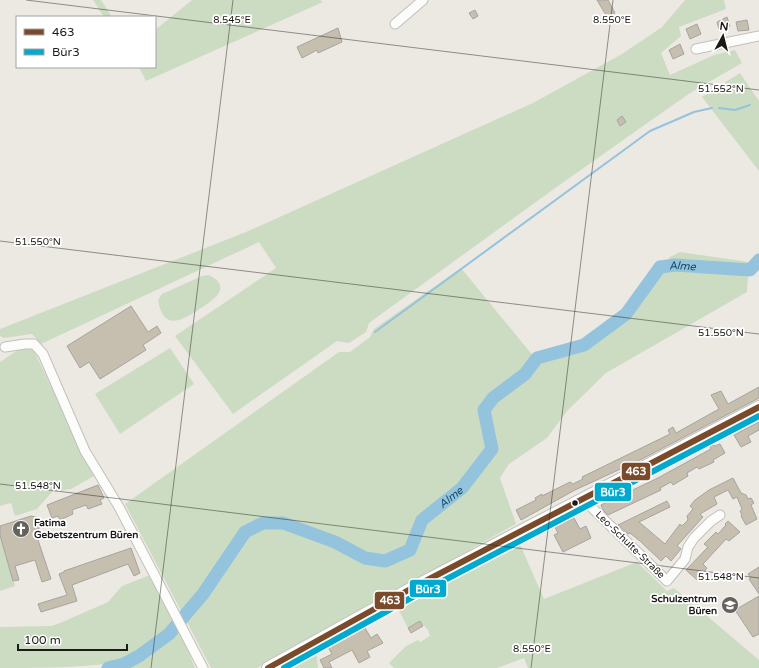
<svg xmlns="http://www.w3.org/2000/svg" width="759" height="668" viewBox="0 0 759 668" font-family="'Varela Round',sans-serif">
<rect width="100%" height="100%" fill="#ece9e3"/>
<g fill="#ccdcc3">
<path d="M93,0h8l11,17h-8z"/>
<path d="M192,0h128l3,2 -177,79 -7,-14h16v-37z"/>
<path d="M685,0h39l2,9 -47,18 2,9 -20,17 9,22 44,-20 21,-5 7,13 -52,30 -139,98 -182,132 -3,9 -17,11 -12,-2 -104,73 -58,-78 101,-68 -17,-26 -218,102 -9,-10 -28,4 -4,-2v-7l246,-97 287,-129 89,-49 40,-27z"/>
<path d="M740,73l19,28v70l-57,-74z"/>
<path d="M680,252l69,10 -2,30 -141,81 -39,38 -20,27 -38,26 -9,14 16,46 -259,144h-46l-86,-164 214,-152h11l20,-15 4,-8 87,-61 78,95 46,-15 44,-32 31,-42 10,-17z"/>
<path d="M209,275c25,13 3,26 -11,35 -18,12 -35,20 -40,-10l4,-6 40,-18z"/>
<path d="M24,346l9,3c21,42 39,86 61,127l-23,13 -19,3 -15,17 -22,7 -4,-13 -11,3v-144z"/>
<path d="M170,348l24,36 -74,50 -25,-40z"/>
<path d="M0,535l15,51 -15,5z"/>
<path d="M519,542l25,57 93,-37 30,29 7,-3 85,72v8h-231l-4,-10 -27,10h-103l-5,-5 17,-17 12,-6 2,2 10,-6 -2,-6 -8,-9 -12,7 -12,-23z"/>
<path d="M150,575l23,47c-17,15 -36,32 -57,40 -28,6 -85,6 -116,6v-41l51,-1 9,-3 48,-21 14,-16z"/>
<path d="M180,631l15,37h-69l22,-10z"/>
<path d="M316,649l2,19h-39l5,-3z"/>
</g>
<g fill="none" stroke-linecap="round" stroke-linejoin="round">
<g stroke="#94c3dd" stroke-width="2">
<path d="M719,108l16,2 15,-5"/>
<path d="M375,332l275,-201 44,-19 18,-4"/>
</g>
<path stroke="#94c3dd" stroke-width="13" id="s1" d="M108,668l16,-4 15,-8 30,-22 34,-40 42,-62 18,-9h20l52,19 30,16 20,3 25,-11 12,-30 40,-32 30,-39 -8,-39 9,-12 32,-24 12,-16 47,-13 42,-31 34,-47 15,-2 75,5 9,-10"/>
</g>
<g fill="#c6bfb0" stroke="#a6a49f">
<path d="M597,0h11l7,13 -8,4z"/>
<path d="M475,10l3,6 -5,3 -4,-6z"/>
<path d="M727,17l3,9 -11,3 -2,-7z"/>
<path d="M747,20l2,10 -11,1 -2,-9z"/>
<path d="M697,24l4,10 -11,5 -4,-10z"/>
<path d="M338,28l4,14 -24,11 -1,-3 -15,8 -5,-11z"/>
<path d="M680,44l4,10 -11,5 -4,-9z"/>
<path d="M622,116l4,6 -6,4 -3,-6z"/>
<path d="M131,306l17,26 9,-6 4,7 -18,12 3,5 -46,29 -11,-17 -9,6 -13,-22z"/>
<path d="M759,387v11l-119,62 -65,30 -54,30 -5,-10 20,-10 -1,-2 7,-4v2l28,-14 3,2 10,-5 -1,-2 88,-43 -2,-4 5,-3 3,6 43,-24 -8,-14 10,-4 7,13z"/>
<path d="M759,422v8l-11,6 3,6 -10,5 -7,-12z"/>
<path d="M709,444l6,2 5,-2 5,9 -12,7 1,2 -15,7 -2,-2 -10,6 1,3 -15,9 -2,-3 -11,6 1,2 -53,25 -5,-5 -2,-5 55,-26 55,-30z"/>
<path d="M733,478l8,15 5,2 2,4 3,-1 3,5 -3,2 6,14 -11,6 -5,-9 1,-1 -2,-4 2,-2 -5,-12 -4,2 -5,-9 -14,7 3,7 -17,10 3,3 -26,29 4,3 -10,12 -5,-5 -5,5 -21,-20 -10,-8 -2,1 -10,-9 49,-24 3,6 -31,15 26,22 15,-20 2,2 6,-6 -1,-4 6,-7 -3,-3 5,-6 14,-10z"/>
<path d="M98,485l6,13 -4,2 2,4 -14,5 -2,-4 -14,5 1,4 -13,6 -2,-4 -6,2 -5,-13z"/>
<path d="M31,516l8,2 3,8 -7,5 16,48 -9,3 -7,-22 -20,6 4,14 -6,1 -13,-46v-9z"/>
<path d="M574,518l6,11 6,-3 5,12 -28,14 -9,-17 4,-2 -3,-6z"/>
<path d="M728,521l12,11 -11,9 -3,-2 -23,25 4,4 -10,12 -11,-10 22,-23 -4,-3 12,-12 2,2 8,-9 -1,-1z"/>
<path d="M131,548l9,25 -6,3 -6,-12 -56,21 5,16 -36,11 -3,-8 29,-9 -8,-21 5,-2v-1z"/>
<path d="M759,567v27l-10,-15 2,-1 -3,-4z"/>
<path d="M759,596v38l-6,3 -18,-27z"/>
<path d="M420,621l3,5 -12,7 -3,-5z"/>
<path d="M365,628l6,10 6,-4 6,9 -16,8 3,6 -11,6 -7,-13 -23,12 3,6h-8l-4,-8 12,-6 -6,-10 29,-15 2,3z"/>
</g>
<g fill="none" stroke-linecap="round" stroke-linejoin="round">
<g stroke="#c3c0bb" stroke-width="11">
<g id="minor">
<path d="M395,24l28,-24"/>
<path d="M696,49l63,-13"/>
<path d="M5,347l20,-3h9l9,10 42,97 34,56 84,161"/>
<path d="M584,500l83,81 18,-22 3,-12 6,-9 17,-17 9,-6"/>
</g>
</g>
<g stroke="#c3c0bb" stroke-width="14">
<path id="major" d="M268,668l146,-81 345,-180"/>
</g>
<use href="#minor" stroke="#fcfcfb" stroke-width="9"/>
<use href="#major" stroke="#fcfcfb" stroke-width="12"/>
<g stroke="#fff" stroke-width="9">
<path id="bus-1" d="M268,668l146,-81 345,-180"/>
</g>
<g stroke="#fff" stroke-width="9">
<path id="bus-2" d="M284,668l134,-74 341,-178"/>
</g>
<use href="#bus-1" stroke="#7a4b2a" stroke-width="6"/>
<use href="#bus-2" stroke="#00a9ce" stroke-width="6"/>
</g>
<path fill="none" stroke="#1c1a16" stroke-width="1" stroke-opacity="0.45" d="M26,0l733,90M0,241l759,93M0,484l759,94M151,668l82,-668M531,668l82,-668"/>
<defs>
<g id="church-disc" transform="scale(0.9)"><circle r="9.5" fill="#65625e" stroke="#fff"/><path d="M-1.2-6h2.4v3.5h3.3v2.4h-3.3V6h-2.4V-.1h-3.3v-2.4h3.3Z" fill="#fff"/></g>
<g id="school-disc" transform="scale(0.9)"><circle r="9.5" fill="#65625e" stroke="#fff"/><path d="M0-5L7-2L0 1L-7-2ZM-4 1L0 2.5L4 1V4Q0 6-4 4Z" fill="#fff"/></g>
</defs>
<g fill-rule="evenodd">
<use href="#church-disc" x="21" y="529"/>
<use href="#school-disc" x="730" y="605"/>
</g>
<circle fill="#1c1a16" stroke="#fff" stroke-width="1.5" cx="575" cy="503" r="3.5"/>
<g text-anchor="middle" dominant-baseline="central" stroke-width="3.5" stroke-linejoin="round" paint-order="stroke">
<g font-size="10" font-weight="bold" fill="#1c1a16" stroke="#fff" text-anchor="start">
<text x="34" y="523">Fatima<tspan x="34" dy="12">Gebetszentrum Büren</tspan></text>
<text x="717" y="599" text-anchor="end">Schulzentrum<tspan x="717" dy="12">Büren</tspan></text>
</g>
<g font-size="10" fill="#1c1a16" stroke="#fff">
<text transform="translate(630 545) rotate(44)">Leo-Schulte-Straße</text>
</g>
<g font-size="11" font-style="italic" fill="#124a65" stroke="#fff">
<text stroke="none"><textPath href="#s1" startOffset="804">Alme</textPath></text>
<text stroke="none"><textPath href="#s1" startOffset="444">Alme</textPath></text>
</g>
</g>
<g font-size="10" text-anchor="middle" fill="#1c1a16" stroke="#fff" stroke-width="3.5" stroke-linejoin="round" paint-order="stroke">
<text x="232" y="23">8.545°E</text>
<text x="612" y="23">8.550°E</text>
<text x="721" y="92">51.552°N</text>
<text x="38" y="245">51.550°N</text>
<text x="721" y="336">51.550°N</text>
<text x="38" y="489">51.548°N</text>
<text x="721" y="580">51.548°N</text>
<text x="532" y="652">8.550°E</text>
</g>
<g stroke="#fff" stroke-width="1.5">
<rect x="621" y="462" width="30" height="19" rx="4" fill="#7a4b2a"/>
<rect x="594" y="482" width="38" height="20" rx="4" fill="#00a9ce"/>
<rect x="409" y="579" width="38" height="19" rx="4" fill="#00a9ce"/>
<rect x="374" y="591" width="31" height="19" rx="4" fill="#7a4b2a"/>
</g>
<g font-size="11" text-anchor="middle" font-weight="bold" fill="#fff">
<text x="636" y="475">463</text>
<text x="613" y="496">Bür3</text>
<text x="428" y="593">Bür3</text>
<text x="390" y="604">463</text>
</g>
<rect x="16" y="16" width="140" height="52" fill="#ffffff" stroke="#a4a3a2"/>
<rect x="24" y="29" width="20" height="6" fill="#7a4b2a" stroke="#a4a3a2"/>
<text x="52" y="36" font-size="12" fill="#1c1a16">463</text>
<rect x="24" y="49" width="20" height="6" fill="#00a9ce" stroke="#a4a3a2"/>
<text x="52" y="56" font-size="12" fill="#1c1a16">Bür3</text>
<g transform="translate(723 36) rotate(7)" stroke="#ffffff" stroke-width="3" paint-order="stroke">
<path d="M0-3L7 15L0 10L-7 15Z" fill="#1c1a16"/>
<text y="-6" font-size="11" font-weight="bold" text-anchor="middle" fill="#1c1a16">N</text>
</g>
<path d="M18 644v6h109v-6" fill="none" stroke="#1c1a16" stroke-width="2"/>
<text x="24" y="644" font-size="12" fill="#1c1a16" stroke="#ffffff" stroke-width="3" paint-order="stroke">100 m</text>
</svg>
